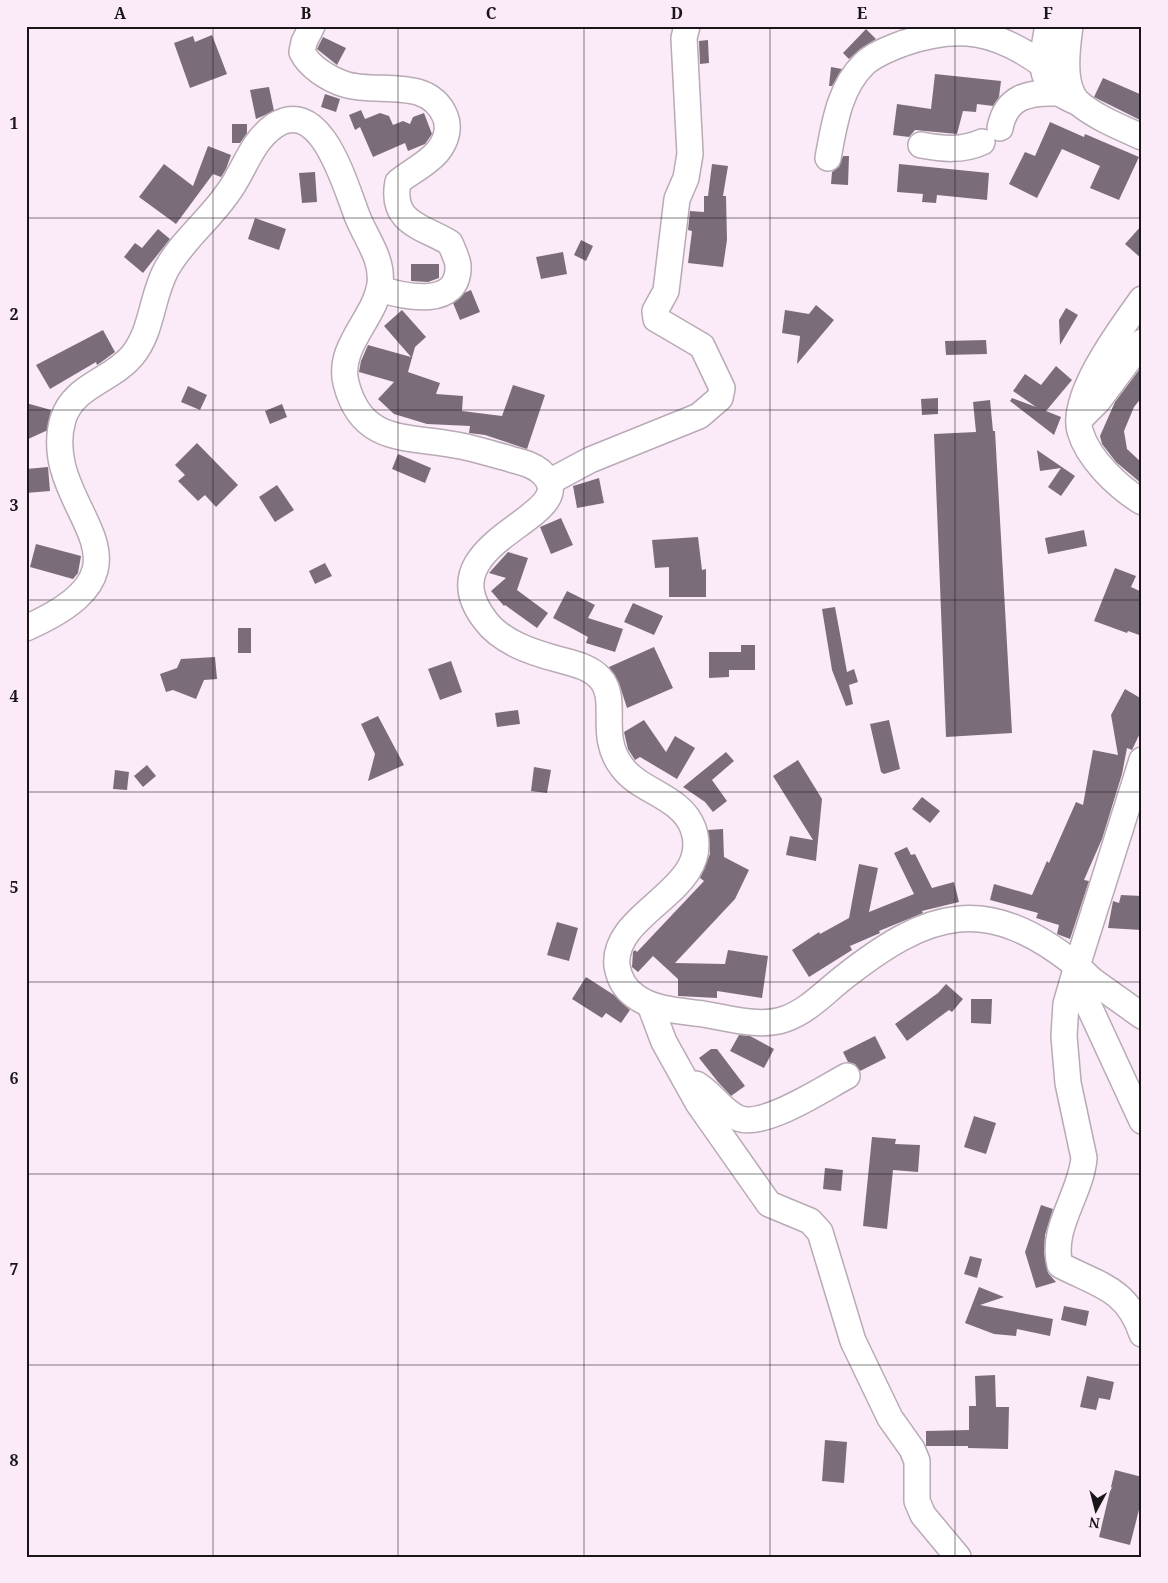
<svg xmlns="http://www.w3.org/2000/svg" width="1168" height="1583" viewBox="0 0 1168 1583" font-family="'Noto Serif',serif">
<rect width="100%" height="100%" fill="#fbebf9"/>
<g fill="#7a6d79">
<path d="M866,29l10,10 -16,10 -11,10 -6,-6z"/>
<path d="M212,35l15,39 -37,14 -16,-45 19,-7 2,6z"/>
<path d="M323,37l23,11 -9,17 -20,-16z"/>
<path d="M708,40l1,23 -9,1 -1,-23z"/>
<path d="M831,67l11,2 -10,17h-3z"/>
<path d="M935,74l66,7 -2,16 -6,9 -16,-2 -1,8 -13,-1 -6,23 -42,-4 -6,7 -16,-2 4,-31 34,5z"/>
<path d="M1103,78l39,17v26l-48,-24z"/>
<path d="M269,87l5,24 -18,8 -6,-29z"/>
<path d="M325,94l15,5 -4,13 -15,-5z"/>
<path d="M361,110l4,9 15,-6 9,3 4,9 10,-4 7,3 3,-7 11,-4 8,21 -7,10 -17,7 -3,-8 -32,14 -13,-30 -5,3 -6,-15z"/>
<path d="M1050,122l34,15 1,-3 54,23 -20,43 -29,-12 10,-22 -38,-17 -25,49 -28,-14 16,-32 10,4z"/>
<path d="M232,124h15v9l-7,10h-8z"/>
<path d="M208,146l23,9 -5,14 -5,8 -8,-3 -37,50 -37,-27 25,-33 29,22z"/>
<path d="M843,156h6l-1,29 -17,-1 1,-12 7,-5z"/>
<path d="M712,164l16,2 -5,30h3l1,44 -4,27 -35,-4 4,-32 -4,-1 2,-19 14,1v-16h4z"/>
<path d="M899,164l90,9 -2,27 -50,-5 -1,8 -14,-1 1,-8 -26,-2z"/>
<path d="M315,172l2,30 -15,1 -3,-30z"/>
<path d="M255,218l31,11 -7,21 -31,-11z"/>
<path d="M1142,225v34l-17,-15z"/>
<path d="M158,229l12,10 -27,34 -19,-16 11,-14 7,5z"/>
<path d="M581,240l12,6 -7,15 -12,-6z"/>
<path d="M563,252l4,22 -26,5 -5,-22z"/>
<path d="M411,264h28v14l-11,4 -17,-1z"/>
<path d="M471,290l9,22 -20,8 -7,-17 11,-10z"/>
<path d="M816,305l18,15 -37,44 3,-28 -18,-3 3,-23 24,4z"/>
<path d="M1066,308l12,7 -18,30 -1,-25z"/>
<path d="M402,310l24,27 -11,10 -7,25 32,11 -4,11 27,2 -1,15 40,5 11,-31 32,10 -18,54 -42,-14 -16,-2 1,-7 -43,-2 -33,-10 -16,-15 16,-17 -35,-10 2,-11 7,-16 43,12 -27,-31z"/>
<path d="M103,330l12,22 -15,11 -3,2 -1,-3 -46,27 -14,-24z"/>
<path d="M986,340l1,14 -41,1 -1,-14z"/>
<path d="M1056,366l16,14 -26,31 15,6 -7,18 -44,-34 2,-3 24,9 -23,-16 12,-17 16,11z"/>
<path d="M1142,366v31l-8,10 -10,24 3,18 15,14v21l-26,-22 -14,-18 -2,-8 15,-34z"/>
<path d="M188,386l19,9 -7,15 -19,-8z"/>
<path d="M938,398v16l-16,1 -1,-16z"/>
<path d="M990,400l3,31h2l17,302 -66,4 -12,-303 42,-2 -3,-30z"/>
<path d="M26,403l25,7 -3,20 -22,10z"/>
<path d="M282,404l5,13 -17,7 -5,-13z"/>
<path d="M197,443l41,42 -22,22 -11,-12 -7,6 -20,-20 7,-6 -10,-10z"/>
<path d="M1037,450l38,26 -14,20 -13,-9 13,-19 -21,3z"/>
<path d="M398,454l33,14 -6,15 -33,-14z"/>
<path d="M48,467l2,24 -24,2v-24z"/>
<path d="M599,478l5,25 -27,5 -4,-22z"/>
<path d="M277,485l17,25 -19,12 -16,-25z"/>
<path d="M561,518l12,27 -22,9 -11,-27z"/>
<path d="M1084,530l3,16 -39,8 -3,-16z"/>
<path d="M698,537l4,33 4,-1v28h-37v-30l-14,1 -3,-28z"/>
<path d="M36,544l45,12 -3,17 -5,6 -43,-12z"/>
<path d="M508,552l20,6 -11,32 31,23 -11,15 -32,-23 -1,1 -13,-15 15,-13 -17,-5z"/>
<path d="M325,563l7,13 -17,8 -6,-13z"/>
<path d="M1115,568l21,8 -5,11 11,5v44l-14,-5 -1,2 -33,-12z"/>
<path d="M567,591l28,14 -7,13 35,11 -8,23 -29,-9 2,-6 -35,-19z"/>
<path d="M633,603l30,13 -9,19 -30,-13z"/>
<path d="M835,607l12,65 7,-3 4,13 -9,3 4,19 -7,2 -14,-36 -10,-61z"/>
<rect x="238" y="628" width="13" height="25"/>
<path d="M741,645h14v25h-26v7l-20,1v-26h32z"/>
<path d="M654,647l19,41 -46,20 -8,-25 -10,-16z"/>
<path d="M215,657l2,22 -13,1 -8,19 -23,-9 -7,2 -6,-18 17,-6 4,-9z"/>
<path d="M451,661l11,31 -22,8 -12,-31z"/>
<path d="M1125,689l17,10v30l-10,21 -5,-2 -5,26 -20,65 -18,41 5,1 -19,58 -13,-5 2,-9 -23,-7 2,-5 -48,-13 4,-16 38,11 15,-34 2,2 27,-61 7,3 10,-55 25,5 -7,-40z"/>
<path d="M518,710l2,14 -23,3 -2,-14z"/>
<path d="M378,716l26,49 -36,16 7,-27 -14,-30z"/>
<path d="M644,720l22,32 9,-16 20,12 -18,31 -37,-22 -5,3 -7,-11 -4,-17z"/>
<path d="M889,720l11,49 -16,5 -3,-2 -11,-48z"/>
<path d="M726,752l8,9 -22,19 15,21 -14,11 -8,-10 -22,-15z"/>
<path d="M798,760l24,39 -6,62 -30,-6 4,-19 23,4 -40,-64z"/>
<path d="M147,765l9,11 -13,11 -9,-11z"/>
<path d="M534,767l17,3 -4,23 -16,-2z"/>
<path d="M115,770l14,2 -2,18 -14,-1z"/>
<path d="M922,797l18,14 -10,12 -18,-14z"/>
<path d="M723,829l1,28 25,13 -14,29 -60,64 50,1 3,-14 40,6 -6,42 -45,-7v7l-39,-2v-17l-25,-23 -15,16 -6,-5 1,-15 2,-2 2,2 67,-71 -4,-3 10,-24 -2,-24z"/>
<path d="M907,847l4,8 4,-1 17,34 22,-6 5,20 -37,9 1,2 -44,18 1,2 -30,13 2,4 -43,27 -17,-27 27,-18 1,2 29,-16 10,-54 19,4 -9,44 45,-18 -20,-41z"/>
<path d="M1121,895l21,1 -1,34 -33,-2 5,-27 6,2z"/>
<path d="M557,922l21,6 -9,33 -22,-6z"/>
<path d="M586,977l28,18 16,15 -9,13 -15,-10 -4,5 -30,-19z"/>
<path d="M946,984l17,15 -11,13 -3,-2 -42,31 -12,-17 43,-31z"/>
<path d="M971,999h21l-1,25 -20,-1z"/>
<path d="M739,1035l11,1 24,13 -10,19 -34,-17z"/>
<path d="M875,1036l11,22 -26,13 -5,-7 -7,-2 -5,-10z"/>
<path d="M711,1049h6l28,37 -14,10 -13,-14 -19,-24z"/>
<path d="M974,1116l22,7 -10,31 -22,-7z"/>
<path d="M872,1137l24,2 -1,5 25,1 -2,27 -25,-2 -6,59 -24,-3z"/>
<path d="M825,1168l18,2 -2,21 -18,-2z"/>
<path d="M1041,1205l12,4 -8,26 -1,18 4,20 8,9 -20,6 -11,-36z"/>
<path d="M970,1256l12,3 -5,19 -13,-4z"/>
<path d="M979,1287l25,10 -24,8 73,14 -3,17 -33,-7 -1,7 -22,-2 -29,-11z"/>
<path d="M1064,1306l25,5 -3,15 -25,-6z"/>
<path d="M995,1375l1,32h13l-1,42 -40,-1v-2h-42v-15l43,-1v-24h7l-1,-30z"/>
<path d="M1087,1376l27,6 -4,18 -11,-2 -3,12 -16,-3z"/>
<path d="M825,1440l22,2 -3,41 -22,-2z"/>
<path d="M1115,1470l27,7v21l-12,47 -31,-8z"/>
</g>
<g fill="none" stroke-linecap="round" stroke-linejoin="round">
<g stroke="#b8aab6" stroke-width="28">
<g id="minor">
<path d="M312,26l-8,16 -2,10c7,15 27,27 42,32 33,11 84,-8 101,32 5,12 1,25 -7,35 -9,12 -28,21 -40,31 -8,41 24,44 52,61 3,7 7,15 8,22 2,44 -53,32 -78,24"/>
<path d="M1048,26c-8,41 -12,60 31,77"/>
<path d="M1070,26c-3,22 -9,62 10,78 17,14 42,24 62,33"/>
<path d="M1000,128c6,-31 28,-36 56,-35"/>
<path d="M921,145c22,4 41,6 61,-3"/>
<path d="M828,158c6,-32 11,-70 36,-94 10,-10 27,-16 40,-21 55,-19 93,-12 139,22"/>
<path d="M1142,299c-20,28 -72,97 -62,132 8,28 38,56 62,71"/>
<path d="M1083,416l15,-15 44,-59"/>
<path d="M549,482l41,-22 109,-44 21,-18 2,-10 -20,-42 -46,-27 -1,-8 11,-20 11,-92 9,-21 4,-24 -6,-116 3,-12"/>
<path d="M26,628c149,-66 11,-118 37,-209 11,-34 48,-38 69,-63 21,-25 19,-60 35,-88 16,-28 42,-48 60,-74 17,-22 23,-51 47,-68 48,-32 72,63 84,92 9,22 25,41 22,66 -5,35 -43,62 -34,99 16,64 65,52 115,63 15,3 31,8 46,12 12,4 23,5 33,13 53,46 -118,67 -55,149 16,22 46,32 72,39 14,4 32,7 43,19 20,22 -3,57 22,89 18,25 59,29 71,61 22,62 -82,83 -76,138 2,12 8,23 18,30 18,14 46,15 68,18 25,4 57,14 82,5 23,-8 40,-27 58,-41 86,-68 143,-85 234,-12l65,-206"/>
<path d="M1084,973l3,29 55,119"/>
<path d="M650,1005l14,37 34,61 71,101 41,17 10,11 33,109 37,77 22,31 5,12v40l6,14 35,42"/>
<path d="M1142,1016l-49,-35 -16,-15 -11,38 -2,32 4,47 16,75c-3,36 -34,71 -24,107 38,20 67,23 82,69"/>
<path d="M696,1084c16,9 26,27 42,34 25,11 86,-30 109,-42"/>
</g>
</g>
<use href="#minor" stroke="#fff" stroke-width="25"/>
</g>
<path fill="none" stroke="#1a1519" stroke-width="1" stroke-opacity="0.55" d="M213,26v1531M398,26v1531M584,26v1531M770,26v1531M955,26v1531M26,218h1116M26,410h1116M26,600h1116M26,792h1116M26,982h1116M26,1174h1116M26,1365h1116"/>
<rect width="1168" height="1583" fill="none" stroke="#fbebf9" stroke-width="55"/>
<g transform="translate(1096 1510) rotate(187)" stroke="#fbebf9" stroke-width="4" paint-order="stroke">
<path d="M0-4L9 19L0 12L-9 19Z" fill="#1a1519"/>
<text y="-8" font-size="14" font-weight="bold" text-anchor="middle" fill="#1a1519">N</text>
</g>
<rect x="28" y="28" width="1112" height="1528" fill="none" stroke="#1a1519" stroke-width="2"/>
<g font-size="16" text-anchor="middle" font-weight="bold" fill="#1a1519">
<text x="120" y="19">A</text>
<text x="306" y="19">B</text>
<text x="491" y="19">C</text>
<text x="677" y="19">D</text>
<text x="862" y="19">E</text>
<text x="1048" y="19">F</text>
<text x="14" y="129">1</text>
<text x="14" y="320">2</text>
<text x="14" y="511">3</text>
<text x="14" y="702">4</text>
<text x="14" y="893">5</text>
<text x="14" y="1084">6</text>
<text x="14" y="1275">7</text>
<text x="14" y="1466">8</text>
</g>
</svg>
